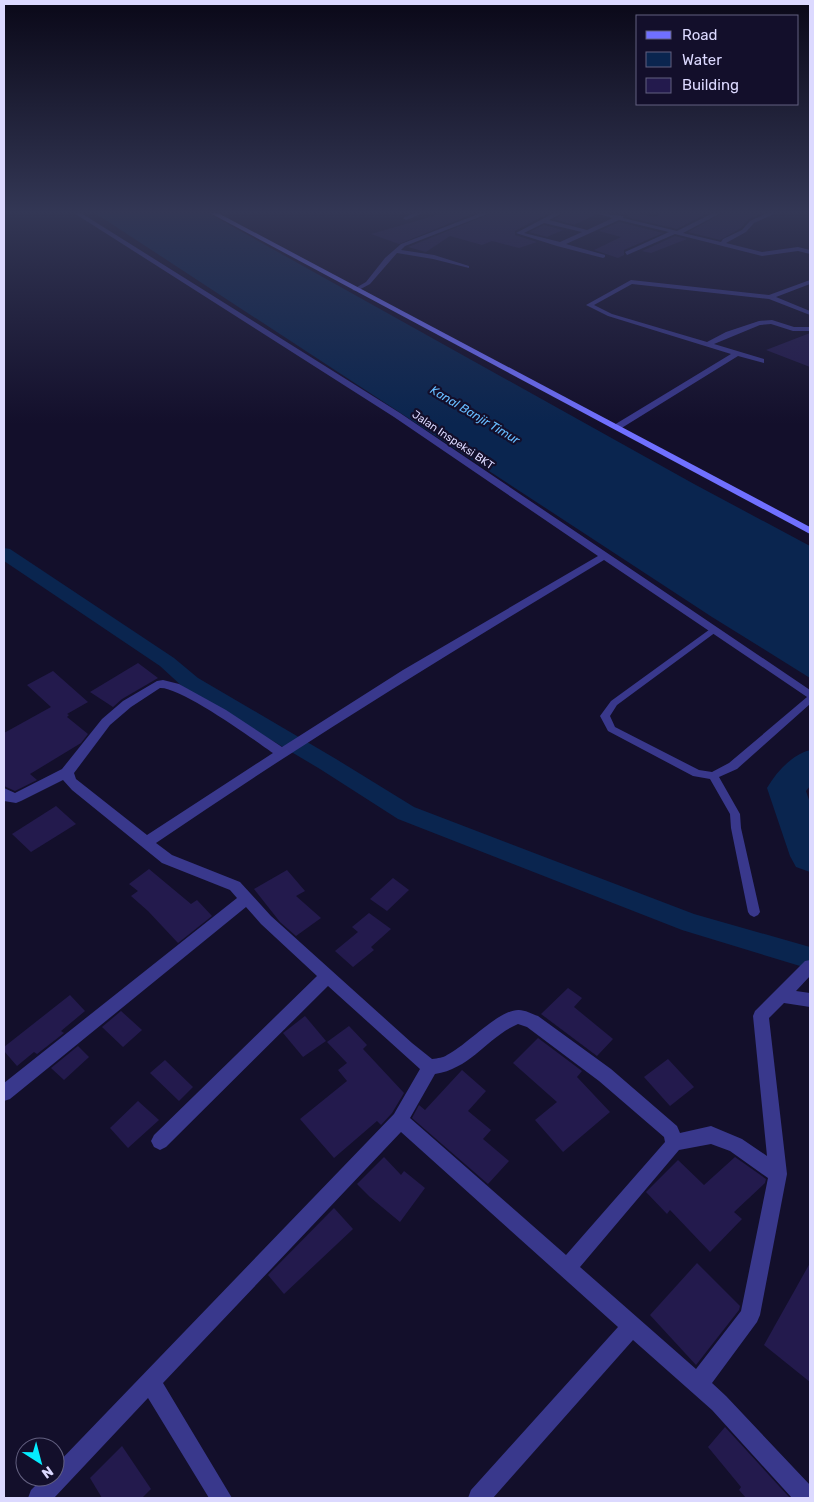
<svg xmlns="http://www.w3.org/2000/svg" width="814" height="1502" viewBox="0 0 814 1502" font-family="Rubik,sans-serif">
<rect width="100%" height="100%" fill="#130f2b"/>
<path fill="#0a254f" d="M95,213h113l486,271 116,62v132l-98,-61z"/>
<g fill="none" stroke-linecap="round" stroke-linejoin="round">
<path fill="#0a254f" fill-rule="evenodd" d="M4,548l6,1 164,109 24,20 138,81 78,48 280,107 116,33v22l-128,-39 -284,-111 -78,-50 -136,-81 -24,-22 -156,-105z"/>
<path fill="#0a254f" fill-rule="evenodd" d="M810,750v36l-4,5 4,12v69l-14,-5 -6,-11 -23,-68c10,-17 25,-33 43,-38z"/>
</g>
<g fill="#231a4d">
<path d="M444,213h31l-76,31 -28,-10z"/>
<path d="M492,213h57l-34,18v4l22,7 -18,6 -27,-7 -10,4 -32,-9 -24,16 -18,-5z"/>
<path d="M564,213h29l2,2 -21,10 -20,-6z"/>
<path d="M633,213l22,4 7,-4h46l-31,16 -51,-12z"/>
<path d="M723,213h39l-13,6 -8,9 -21,12 -32,-8z"/>
<path d="M619,222l44,11 -39,17v5l-6,3 -24,-8 27,-13 -22,-6z"/>
<path d="M544,225l19,5 -16,7 -18,-5z"/>
<path d="M675,236l12,3 -36,14 -9,-2z"/>
<path d="M810,333v34l-44,-17z"/>
<path d="M138,663l20,15 -36,21 -9,8 -23,-15z"/>
<path d="M53,671l35,31 -21,12 2,1 -2,2 21,17 -7,9 -51,31 7,6 -22,11 -11,-5v-53l47,-26 -24,-22z"/>
<path d="M56,806l20,18 -45,28 -19,-18z"/>
<path d="M149,869l42,35 6,-4 15,16 -34,27 -30,-32 -17,-15 7,-5 -9,-7z"/>
<path d="M287,870l18,21 -9,5 25,22 -25,18 -16,-14 -26,-33z"/>
<path d="M393,878l16,12 -22,21 -17,-12z"/>
<path d="M369,913l22,16 -20,18 3,3 -21,17 -18,-16 23,-19 -6,-5z"/>
<path d="M568,988l14,10 -8,9 39,32 -16,17 -56,-42z"/>
<path d="M70,995l15,16 -24,20 3,2 -27,21 -3,-2 -17,14 -13,-15v-4z"/>
<path d="M121,1011l21,19 -19,17 -21,-20z"/>
<path d="M305,1016l21,25 -23,16 -20,-24z"/>
<path d="M349,1026l18,19 -4,4 41,44 -12,20 -11,12 -4,-4 -43,37 -34,-39 47,-38 -9,-11 9,-7 -20,-21z"/>
<path d="M538,1038l44,33 -5,6 33,35 -47,40 -28,-32 22,-18 -44,-39z"/>
<path d="M78,1046l11,11 -25,23 -13,-12z"/>
<path d="M668,1059l26,28 -24,19 -26,-29z"/>
<path d="M165,1060l28,27 -14,14 -29,-28z"/>
<path d="M462,1070l24,21 -18,20 23,19 -8,9 26,22 -21,23 -76,-66 7,-13 6,5z"/>
<path d="M138,1101l21,19 -31,28 -18,-20z"/>
<path d="M384,1157l17,18 3,-4 21,17 -25,34 -30,-25 -13,-13z"/>
<path d="M735,1157l31,22 -1,4 -31,29 8,7 -32,33 -40,-42 -3,4 -21,-22 32,-32 26,25z"/>
<path d="M334,1208l19,21 -69,65 -16,-19z"/>
<path d="M697,1263l43,43 -1,4 -43,55 -46,-50z"/>
<path d="M810,1263v119l-46,-37z"/>
<path d="M725,1427l65,71h-44l-7,-8 2,-3 -33,-40z"/>
<path d="M122,1446l29,43 -9,9h-40l-12,-20z"/>
</g>
<g fill="none" stroke-linecap="round" stroke-linejoin="round">
<path fill="#39388c" fill-rule="evenodd" d="M713,627l4,3 -1,2 -99,73 -7,11 5,11 84,43 13,2 17,-9 78,-66 3,-1v8l-73,65 -18,8 21,37 1,14 19,84 -2,3 -4,2 -4,-2 -2,-3 -17,-84 -1,-14 -20,-35 -17,-3 -85,-45 -8,-15 11,-15z"/>
<g fill="#39388c" fill-rule="evenodd">
<path d="M74,213h7l319,200 410,277v9l-206,-139c-151,91 -302,183 -448,283l16,12 68,27 31,34 141,127 20,16c6,-1 11,-1 15,-4 19,-9 52,-46 72,-45 6,0 13,4 19,6l73,53 66,57 3,7 31,-7 31,13 25,17 -14,-140 2,-5 50,-50 5,-1v16l-14,15 14,2v14l-26,-4 -15,15 18,156 -27,141 -3,7 -45,61 14,13 84,89v13h-18l-80,-88 -79,-70 -140,158h-25l3,-8 147,-163 -217,-195 -238,251 69,115h-23l-61,-100 -94,100h-26l3,-8 13,-13h11v-11l339,-352 26,-45 -92,-83 -162,161 -6,3 -6,-3 -3,-6 3,-6 163,-159 -56,-52 -15,-17 -236,192 -6,2v-18l233,-185 -7,-8 -68,-27 -90,-73 -9,-10 -42,21 -5,2 -12,-2v-13l11,5 47,-24 40,-50 21,-18 34,-20 6,-1 16,4 47,26 56,37 121,-77 195,-114 -204,-139zM160,688c21,-1 93,51 113,65l-126,82 -71,-56 -2,-6 36,-48 21,-18zM518,1024l9,3 72,54 65,56 1,5 -99,113 -156,-137 25,-44c37,-6 52,-37 83,-50zM711,1144l19,7 38,27 -27,133 -45,58 -116,-102 99,-117z"/>
<path d="M414,213h9l-17,7 -3,-2z"/>
<path d="M481,213h9l-85,33 -4,4 33,5 35,11v2l-36,-9 -36,-6 -27,31 -13,7 -5,-1 14,-8 19,-24 16,-14z"/>
<path d="M554,213h8l-13,7 38,10 26,-12 -18,-5 28,3v2l54,13 36,-18h8l-38,20 38,9 2,-3 19,-9 8,-9 17,-8h9l-22,10 -8,9 -20,11 36,9 36,-5 12,3v4l-12,-3 -36,5 -87,-22 -48,21 -2,-3 44,-20 -50,-12 -53,24 39,11v2l-2,1 -46,-12 -41,-13zM544,223l38,9 -22,10 -36,-9z"/>
<path d="M631,280l138,15 41,-15v4l-34,13 34,14v4l-41,-16 -137,-15 -38,21 18,9 95,28 19,-10 33,-11 13,-1 22,7h16v4h-17l-22,-7 -11,1 -46,19 50,15v4l-26,-7 -118,73h-6v-4l117,-71 -123,-38 -22,-11z"/>
</g>
<path fill="#7070ff" fill-rule="evenodd" d="M210,213h8l592,314v7z"/>
</g>
<linearGradient id="sky" x2="0" y2="1"><stop stop-color="#0a0818"/><stop offset="0.5" stop-color="#333755"/><stop offset="1" stop-color="#333755" stop-opacity="0"/></linearGradient>
<rect width="814" height="424" fill="url(#sky)"/>
<g text-anchor="middle" dominant-baseline="central" stroke-width="4.5" stroke-linejoin="round" paint-order="stroke">
<g font-size="11" fill="#dcd9ff" stroke="#130f2b">
<text transform="translate(453 440) rotate(34)">Jalan Inspeksi BKT</text>
</g>
<g font-size="12" font-style="italic" fill="#67bcff" stroke="#130f2b">
<text transform="translate(475 415) rotate(31)">Kanal Banjir Timur</text>
</g>
</g>
<rect width="814" height="1502" fill="none" stroke="#dcd9ff" stroke-width="10"/>
<rect x="636" y="15" width="162" height="90" fill="#130f2b" stroke="#636080"/>
<rect x="646" y="31" width="25" height="8" fill="#7070ff" stroke="#636080"/>
<text x="682" y="40" font-size="15" fill="#dcd9ff">Road</text>
<rect x="646" y="52" width="25" height="15" fill="#0a254f" stroke="#636080"/>
<text x="682" y="65" font-size="15" fill="#dcd9ff">Water</text>
<rect x="646" y="78" width="25" height="15" fill="#231a4d" stroke="#636080"/>
<text x="682" y="90" font-size="15" fill="#dcd9ff">Building</text>
<g transform="translate(40 1462) rotate(144)"><circle r="24" fill="#130f2b" stroke="#636080"/>
<path d="M0-4L9 19L0 12L-9 19Z" fill="#05ecff"/>
<text y="-8" font-size="14" font-weight="bold" text-anchor="middle" fill="#dcd9ff">N</text>
</g>
</svg>
